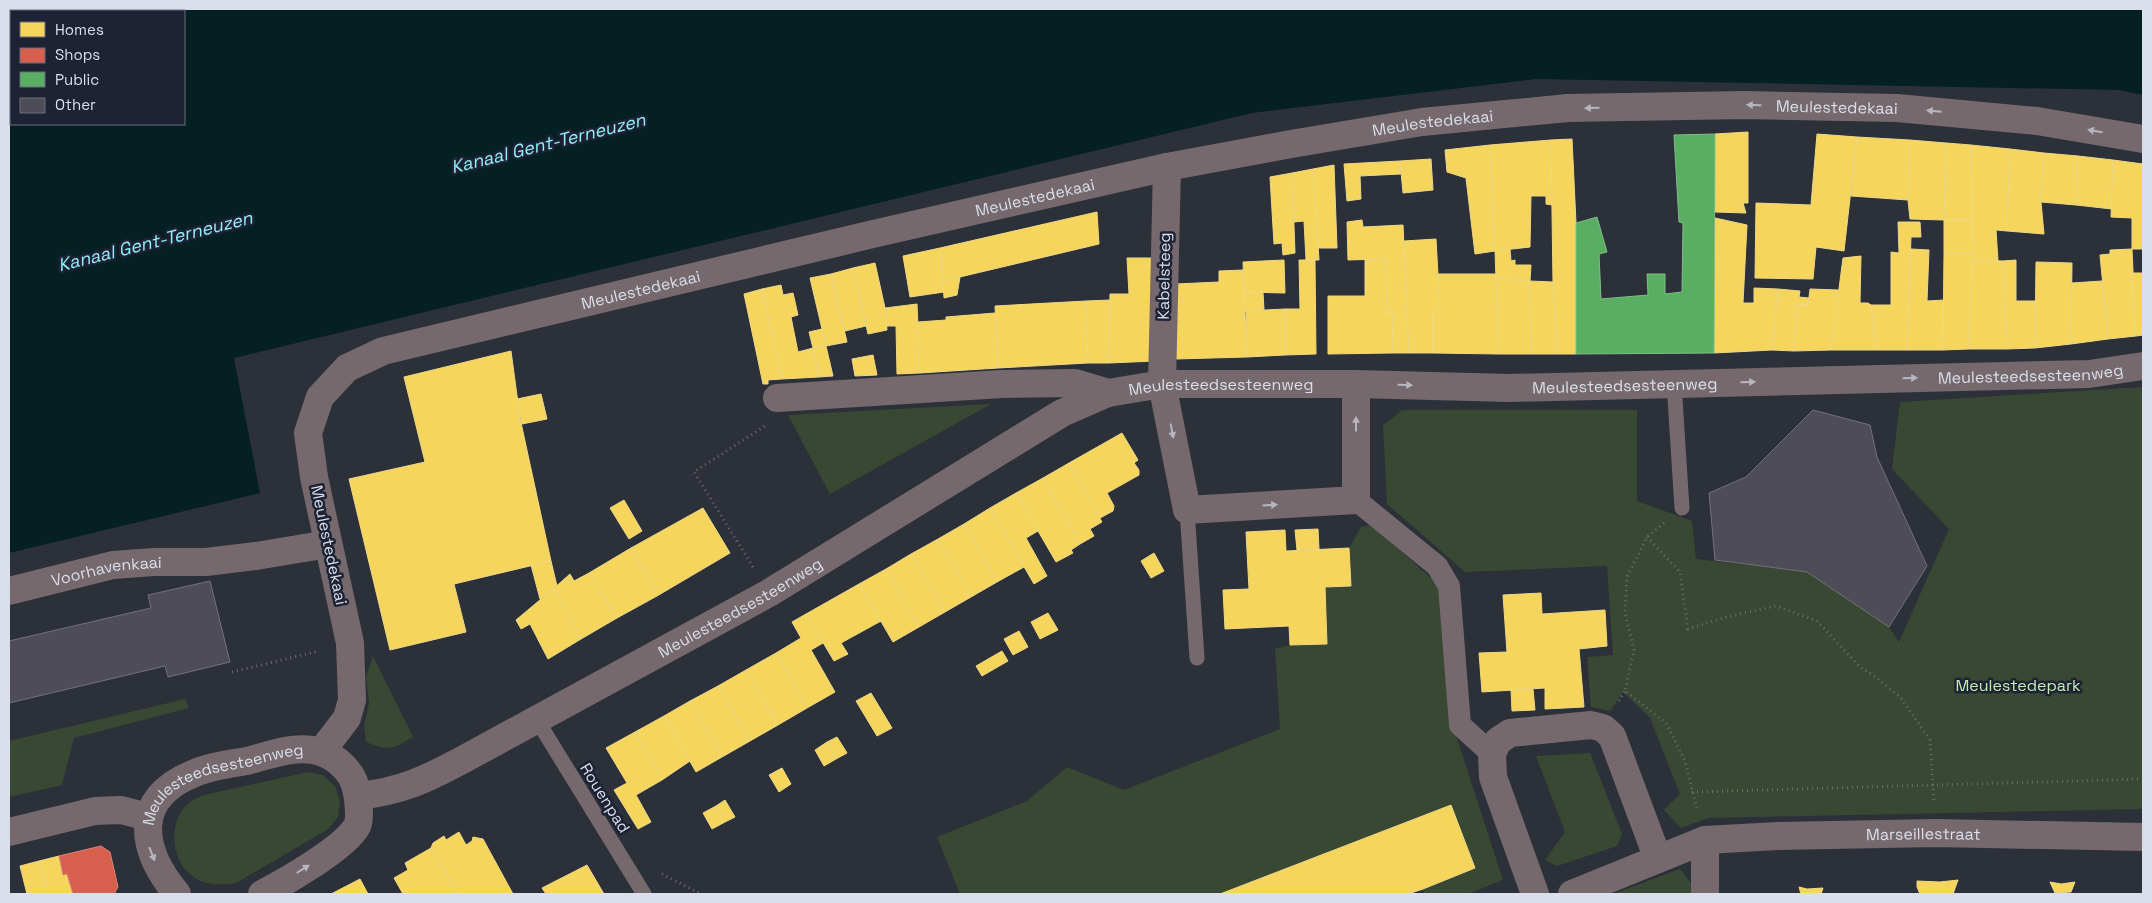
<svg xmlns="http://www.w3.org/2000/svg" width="2152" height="903" font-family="'Space Grotesk',sans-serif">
  <rect width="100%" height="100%" fill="#2c3039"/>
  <!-- green -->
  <g fill="#384833">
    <polygon points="2143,387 2143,809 1708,818 1681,828 1664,810 1680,794 1650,718 1623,692 1610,711 1591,707 1587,657 1613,655 1607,566 1465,572 1387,504 1383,426 1402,410 1637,410 1637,501 1692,521 1696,559 1807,572 1889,627 1899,642 1949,529 1892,469 1900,402"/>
    <polygon points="991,404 830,494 788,415"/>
    <polygon points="1372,525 1442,588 1448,711 1503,880 1468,894 1424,894 1423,889 1475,868 1450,805 1220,894 960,894 937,837 1027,801 1067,767 1124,790 1280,729 1275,649 1290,645 1327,644 1325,587 1350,586 1349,548 1361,527"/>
    <path d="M373 656 413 737C391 750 389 751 366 742L364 727 369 703 366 677Z"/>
    <polygon points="185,699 189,708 74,738 62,785 9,797 9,741"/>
    <polygon points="1590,753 1622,834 1617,846 1557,866 1545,860 1565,832 1536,756"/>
    <path d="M308 772 323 775 335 786 340 801 338 817 327 830 236 883C220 885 204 886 191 875 170 859 168 818 190 802 194 799 199 797 204 795Z"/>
    <polygon points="1680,869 1696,890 1696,894 1613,894"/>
  </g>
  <!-- water -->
  <polygon fill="#052023" points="120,9 2143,9 2143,95 2120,90 1536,79 1252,113 234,358 260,493 9,553 9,33 11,32 11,124 184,124 184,11 108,11"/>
  <!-- homes -->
  <g fill="#f6d55c" stroke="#eed887">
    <polygon points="1748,132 1748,203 1743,203 1746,213 1715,212 1715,134"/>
    <polygon points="1817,134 1857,137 1844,251 1816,247 1813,279 1755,278 1756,203 1811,205"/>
    <polygon points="1857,137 1910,140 1908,200 1851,196"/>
    <polygon points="1572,139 1576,223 1576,354 1557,354 1553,282 1551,140"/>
    <polygon points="1551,140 1552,205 1546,204 1546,196 1531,196 1530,247 1495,251 1490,145"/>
    <polygon points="1910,140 1946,143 1944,220 1910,219 1908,200"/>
    <polygon points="1946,143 1971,145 1972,220 1944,220"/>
    <polygon points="1490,145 1495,251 1475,254 1466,178 1447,172 1445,150"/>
    <polygon points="1971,145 2010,149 2007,231 1996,230 1998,261 1972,260"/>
    <polygon points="2010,149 2044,153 2041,202 2044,234 2007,231"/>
    <polygon points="2044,153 2078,156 2076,205 2041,202"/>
    <polygon points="2078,156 2113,160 2112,209 2076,205"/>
    <polygon points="1431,159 1433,190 1403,193 1400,161"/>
    <polygon points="2113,160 2143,164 2143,249 2132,249 2132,218 2111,217"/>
    <polygon points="1400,161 1401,174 1360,176 1361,199 1347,201 1344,164"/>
    <polygon points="1334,165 1337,248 1318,248 1313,169"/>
    <polygon points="1313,169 1319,260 1306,260 1304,221 1294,222 1292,173"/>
    <polygon points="1292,173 1295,253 1283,255 1282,243 1274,244 1270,177"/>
    <polygon points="1097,212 1099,244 943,281 940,248"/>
    <polygon points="1715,218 1747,225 1743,303 1754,303 1754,288 1778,289 1772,350 1714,353"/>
    <polygon points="1362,220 1363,227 1403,225 1409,353 1392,353 1393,313 1387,313 1386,259 1348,260 1347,222"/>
    <polygon points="1944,220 1972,220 1973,254 1944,253"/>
    <polygon points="1898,222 1920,222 1921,237 1911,237 1907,350 1876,350 1871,305 1891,305 1891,252 1899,253"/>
    <polygon points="1436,239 1440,311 1433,312 1433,353 1409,353 1404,241"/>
    <polygon points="940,248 944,292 910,297 903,256"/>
    <polygon points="1510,249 1511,261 1515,260 1515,265 1531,265 1530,281 1496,279 1495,251"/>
    <polygon points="1911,249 1929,250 1927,301 1944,300 1943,350 1907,350"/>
    <polygon points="2132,249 2136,336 2108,339 2100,255 2110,254 2110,250"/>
    <polygon points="1944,253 1973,254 1969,349 1943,350"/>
    <polygon points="1861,256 1860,303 1868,303 1871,305 1876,350 1831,350 1843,258"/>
    <polygon points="1127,258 1157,258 1155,361 1109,363 1110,294 1129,294"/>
    <polygon points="1386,259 1387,313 1393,313 1392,353 1328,354 1328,296 1365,296 1365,260"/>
    <polygon points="1284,260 1285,293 1244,292 1243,262"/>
    <polygon points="1299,260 1315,260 1316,354 1285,355 1285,309 1300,309"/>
    <polygon points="1972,260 2003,261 2007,349 1969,349"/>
    <polygon points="2016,260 2016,301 2035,301 2035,348 2007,349 2003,261"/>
    <polygon points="2036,262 2072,263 2071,344 2035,348"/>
    <polygon points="875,263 885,308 887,330 868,334 853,268"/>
    <polygon points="853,268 866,326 845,331 831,274"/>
    <polygon points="1243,270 1247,357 1176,359 1176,284 1219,282 1219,271"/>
    <polygon points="2134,273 2143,273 2143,335 2136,336 2131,274"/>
    <polygon points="831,274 847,342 826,346 810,278"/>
    <polygon points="1438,274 1496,274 1499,354 1433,353 1433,312 1440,311"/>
    <polygon points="960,277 957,295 944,298 943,281"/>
    <polygon points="1496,279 1530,281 1531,354 1499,354"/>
    <polygon points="1530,281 1553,282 1557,354 1531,354"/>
    <polygon points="2102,281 2108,339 2071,344 2072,283"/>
    <polygon points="781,285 783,295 793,293 798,315 791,317 798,352 813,348 819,377 782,379 762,289"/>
    <polygon points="762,289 782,379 768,380 768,384 763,384 744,294"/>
    <polygon points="1778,289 1800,291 1799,297 1809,298 1808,305 1797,305 1794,351 1772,350"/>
    <polygon points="1810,289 1839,290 1831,350 1794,351 1797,305 1808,305"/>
    <polygon points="1244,292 1263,292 1264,310 1244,311"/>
    <polygon points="1110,300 1109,363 1088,363 1086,301"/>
    <polygon points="1086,301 1088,363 998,368 995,306"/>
    <polygon points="917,304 920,373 897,374 896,326 887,326 885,308"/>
    <polygon points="1285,309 1285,355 1247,357 1246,311"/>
    <polygon points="995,313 998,368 920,373 918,322 946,320 946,317"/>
    <polygon points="822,329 826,346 813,348 809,332"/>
    <polygon points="826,346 833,376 819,377 813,348"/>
    <polygon points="511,351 520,418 551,561 454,584 466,632 390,650 349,479 425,462 404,377"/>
    <polygon points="873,355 877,375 855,376 852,359"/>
    <polygon points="541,394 547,419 522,424 517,399"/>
    <polygon points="1122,433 1138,460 1134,463 1139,470 1139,475 1107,493 1114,506 1113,511 1100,518 1069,463"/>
    <polygon points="1069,463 1102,522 1090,529 1094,536 1080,544 1043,478"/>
    <polygon points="1043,478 1080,544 1071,550 1073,553 1056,562 1016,493"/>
    <polygon points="1016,493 1038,531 1026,538 1047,576 1034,584 990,508"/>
    <polygon points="624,500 642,531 629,539 610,508"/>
    <polygon points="703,508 730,553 657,596 631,548"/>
    <polygon points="990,508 1024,567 997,582 964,524"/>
    <polygon points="964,524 997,582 971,597 938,539"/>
    <polygon points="1318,529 1319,549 1297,550 1295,530"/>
    <polygon points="1285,530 1286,551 1349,548 1351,586 1325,587 1327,644 1290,645 1289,626 1225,629 1223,590 1249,589 1246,532"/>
    <polygon points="938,539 971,597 945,612 911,554"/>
    <polygon points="631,548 657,596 617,618 589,573"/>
    <polygon points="1154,553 1164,571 1151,578 1141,561"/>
    <polygon points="911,554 945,612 919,627 886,569"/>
    <polygon points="551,561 557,586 540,599 531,565"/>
    <polygon points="886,569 919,627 893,642 859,584"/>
    <polygon points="589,573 617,618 581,639 553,589 570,574 574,581"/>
    <polygon points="859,584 881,621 841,643 848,654 834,661 806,614"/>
    <polygon points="553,589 581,639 548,659 530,624 521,629 516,620"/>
    <polygon points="1541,593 1542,614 1605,610 1607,646 1579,649 1584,707 1545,709 1545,688 1482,692 1479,653 1507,652 1503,595"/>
    <polygon points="1048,613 1058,630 1040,639 1031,622"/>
    <polygon points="806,614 823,643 811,650 835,692 807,708 776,653 801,638 792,622"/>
    <polygon points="1019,631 1028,647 1013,655 1004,639"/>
    <polygon points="1002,651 1008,661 982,676 976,666"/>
    <polygon points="776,653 807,708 778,725 746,670"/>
    <polygon points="746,670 778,725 750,741 718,686"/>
    <polygon points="718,686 750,741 722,757 690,701"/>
    <polygon points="1533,689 1535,710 1512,711 1511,690"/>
    <polygon points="871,693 892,728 877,736 856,701"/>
    <polygon points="690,701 722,757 696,772 664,716"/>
    <polygon points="664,716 690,761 662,780 635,732"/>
    <polygon points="635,732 662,780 636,795 651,822 638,829 614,790 627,783 606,748"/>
    <polygon points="837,737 847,753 836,759 827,742"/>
    <polygon points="827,742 836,759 824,766 815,750"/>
    <polygon points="782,768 791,784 779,792 769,775"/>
    <polygon points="725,800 735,817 725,822 716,806"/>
    <polygon points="1451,805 1475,868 1423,889 1408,894 1220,894"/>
    <polygon points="716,806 725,822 712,829 703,813"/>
    <polygon points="459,832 466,845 472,841 473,837 483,839 513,894 458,894 431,848 433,843 444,836 446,840"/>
    <polygon points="431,848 458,894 403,894 394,878 408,870 405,863"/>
    <polygon points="59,856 63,875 67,874 73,894 48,894 39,861"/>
    <polygon points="39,861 48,894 27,894 20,866"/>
    <polygon points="587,865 604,894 546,894 542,888"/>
    <polygon points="360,879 368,894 331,894"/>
    <polygon points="1958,880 1953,894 1920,894 1917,887 1917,881 1940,882"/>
    <polygon points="2050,882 2061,884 2075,882 2071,892 2055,893"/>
    <polygon points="1799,887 1807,889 1823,888 1821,894 1801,894"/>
  </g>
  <!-- shops -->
  <polygon fill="#d6604d" stroke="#d7867c" points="101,846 110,852 118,887 114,894 73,894 67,874 63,875 59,856"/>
  <!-- public -->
  <polygon fill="#5aae61" stroke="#80bd8a" points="1715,134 1714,353 1576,354 1576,223 1597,217 1607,252 1599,254 1601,299 1648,295 1647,274 1665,274 1665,294 1682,292 1683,223 1679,222 1674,135"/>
  <!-- building -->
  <g fill="#4e4c57" stroke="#73727b">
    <polygon points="1813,410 1870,425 1877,457 1927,566 1889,627 1807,572 1715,560 1709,493 1746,477"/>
    <polygon points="210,581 230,662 168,677 165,666 9,703 9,641 151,608 148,595"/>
  </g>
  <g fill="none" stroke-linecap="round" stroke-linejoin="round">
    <!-- path -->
    <g stroke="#6f696e" stroke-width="3" stroke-dasharray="1 4" stroke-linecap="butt">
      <polyline points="1664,523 1647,537 1627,577 1625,613 1634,650 1625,691 1666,723 1685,761 1697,810"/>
      <polyline points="1647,537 1680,572 1688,629 1727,617 1776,606 1817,621 1860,667 1877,678 1901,698 1930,740 1934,802"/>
      <polyline points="753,567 694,472 765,426"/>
      <polyline points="232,672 319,651"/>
      <polyline points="1619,701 1625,691"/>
      <polyline points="1692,792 2143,779"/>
      <polyline points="662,874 701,894"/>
    </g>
    <!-- service -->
    <g stroke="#75696d" stroke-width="15">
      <polyline points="1674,383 1682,508"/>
      <polyline points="1187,510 1197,658"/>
      <polyline points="537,720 644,894"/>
    </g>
    <!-- pedestrian -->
    <polyline stroke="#75696d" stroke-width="22" points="1356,500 1437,566 1449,586 1460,725 1492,754"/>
    <!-- minor -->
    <g stroke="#75696d" stroke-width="28">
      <polyline points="1167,167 1162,384 1187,510 1356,500 1356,384"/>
      <polyline points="777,398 1002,384 1075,383 1108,393"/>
      <path id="s1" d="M9 591 113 565 154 562H206L256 556 328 544"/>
      <path id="s2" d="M321 752 347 718 352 700 350 643 314 477 308 433 320 397 347 368 383 351 873 234 1167 167 1291 144 1422 122 1568 108 1745 105 1897 108 2037 121 2143 139"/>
      <path id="s3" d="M358 796C403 791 427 779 466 758L769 593 1062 413 1108 393 1162 384H1356L1509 388 2089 374 2143 366"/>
      <polyline points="9,832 95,811 121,810 148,817"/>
      <polyline points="1705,840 1705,894"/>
      <path id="s4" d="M177 894C140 849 131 798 195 773 211 766 230 764 247 761 270 755 298 744 321 752 336 757 351 771 355 785 358 794 361 818 357 826 345 848 285 882 262 894"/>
      <polyline points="1535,894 1493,777 1492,754 1498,741 1510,733 1591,725 1603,728 1612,736 1658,859"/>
      <path id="s5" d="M1572 894 1705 840 1778 836 1935 833 2143 837"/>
    </g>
  </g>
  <!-- one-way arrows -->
  <defs><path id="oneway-solid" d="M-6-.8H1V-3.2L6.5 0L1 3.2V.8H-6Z" transform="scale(1.25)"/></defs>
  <g fill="#b7b6bf">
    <use href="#oneway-solid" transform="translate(1754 105) rotate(-179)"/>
    <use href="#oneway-solid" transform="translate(1592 108) rotate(179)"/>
    <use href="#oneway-solid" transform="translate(1934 111) rotate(-175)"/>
    <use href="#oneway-solid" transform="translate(2095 131) rotate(-170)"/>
    <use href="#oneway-solid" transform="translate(1910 378) rotate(-1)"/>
    <use href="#oneway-solid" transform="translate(1748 382) rotate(-1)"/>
    <use href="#oneway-solid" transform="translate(1405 385) rotate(2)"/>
    <use href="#oneway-solid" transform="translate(1356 424) rotate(-90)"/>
    <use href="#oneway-solid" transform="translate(1172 431) rotate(79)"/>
    <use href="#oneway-solid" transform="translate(1270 505) rotate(-3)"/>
    <use href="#oneway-solid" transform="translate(152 854) rotate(68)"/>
    <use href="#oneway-solid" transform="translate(303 869) rotate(-32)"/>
  </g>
  <g text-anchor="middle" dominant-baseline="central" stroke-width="5" stroke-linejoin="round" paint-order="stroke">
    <!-- street labels -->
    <g font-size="16" fill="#dadfeb" stroke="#1d2334">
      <text stroke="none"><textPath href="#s2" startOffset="1930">Meulestedekaai</textPath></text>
      <text stroke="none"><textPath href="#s2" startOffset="1525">Meulestedekaai</textPath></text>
      <text stroke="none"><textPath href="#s2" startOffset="1120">Meulestedekaai</textPath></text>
      <text transform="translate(1164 276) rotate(-89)">Kabelsteeg</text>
      <text stroke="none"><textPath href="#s2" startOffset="715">Meulestedekaai</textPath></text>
      <text stroke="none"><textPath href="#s3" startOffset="1778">Meulesteedsesteenweg</textPath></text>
      <text stroke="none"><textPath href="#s3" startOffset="1372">Meulesteedsesteenweg</textPath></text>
      <text stroke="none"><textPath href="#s3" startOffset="968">Meulesteedsesteenweg</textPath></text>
      <text transform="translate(329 545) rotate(78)">Meulestedekaai</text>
      <text stroke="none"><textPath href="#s1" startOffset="100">Voorhavenkaai</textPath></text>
      <text stroke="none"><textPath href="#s3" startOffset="428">Meulesteedsesteenweg</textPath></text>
      <text stroke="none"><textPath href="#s4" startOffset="169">Meulesteedsesteenweg</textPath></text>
      <text transform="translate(605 798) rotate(58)">Rouenpad</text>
      <text stroke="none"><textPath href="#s5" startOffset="362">Marseillestraat</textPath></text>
    </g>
    <!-- park labels -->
    <g font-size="16" fill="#c4edb1" stroke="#1d2334">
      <text x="2018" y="685">Meulestedepark</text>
    </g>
    <!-- water labels -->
    <g font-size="18" font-style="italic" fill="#92eff8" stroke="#1d2334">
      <text transform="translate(548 143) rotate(-14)">Kanaal Gent-Terneuzen</text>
      <text transform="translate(155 241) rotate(-14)">Kanaal Gent-Terneuzen</text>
    </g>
  </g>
  <!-- border -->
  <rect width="2152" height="903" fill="none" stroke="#dadfeb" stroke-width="20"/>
  <!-- legend -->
  <rect x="10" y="10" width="175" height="115" fill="#1d2334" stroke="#696e7d"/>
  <rect x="20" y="22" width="25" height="15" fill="#f6d55c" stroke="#696e7d"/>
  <text x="55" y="35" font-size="15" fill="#dadfeb">Homes</text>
  <rect x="20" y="48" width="25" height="15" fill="#d6604d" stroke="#696e7d"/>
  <text x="55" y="60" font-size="15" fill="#dadfeb">Shops</text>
  <rect x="20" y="72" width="25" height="15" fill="#5aae61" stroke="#696e7d"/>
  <text x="55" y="85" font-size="15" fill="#dadfeb">Public</text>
  <rect x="20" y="98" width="25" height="15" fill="#4e4c57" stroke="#696e7d"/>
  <text x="55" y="110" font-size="15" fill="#dadfeb">Other</text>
</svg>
